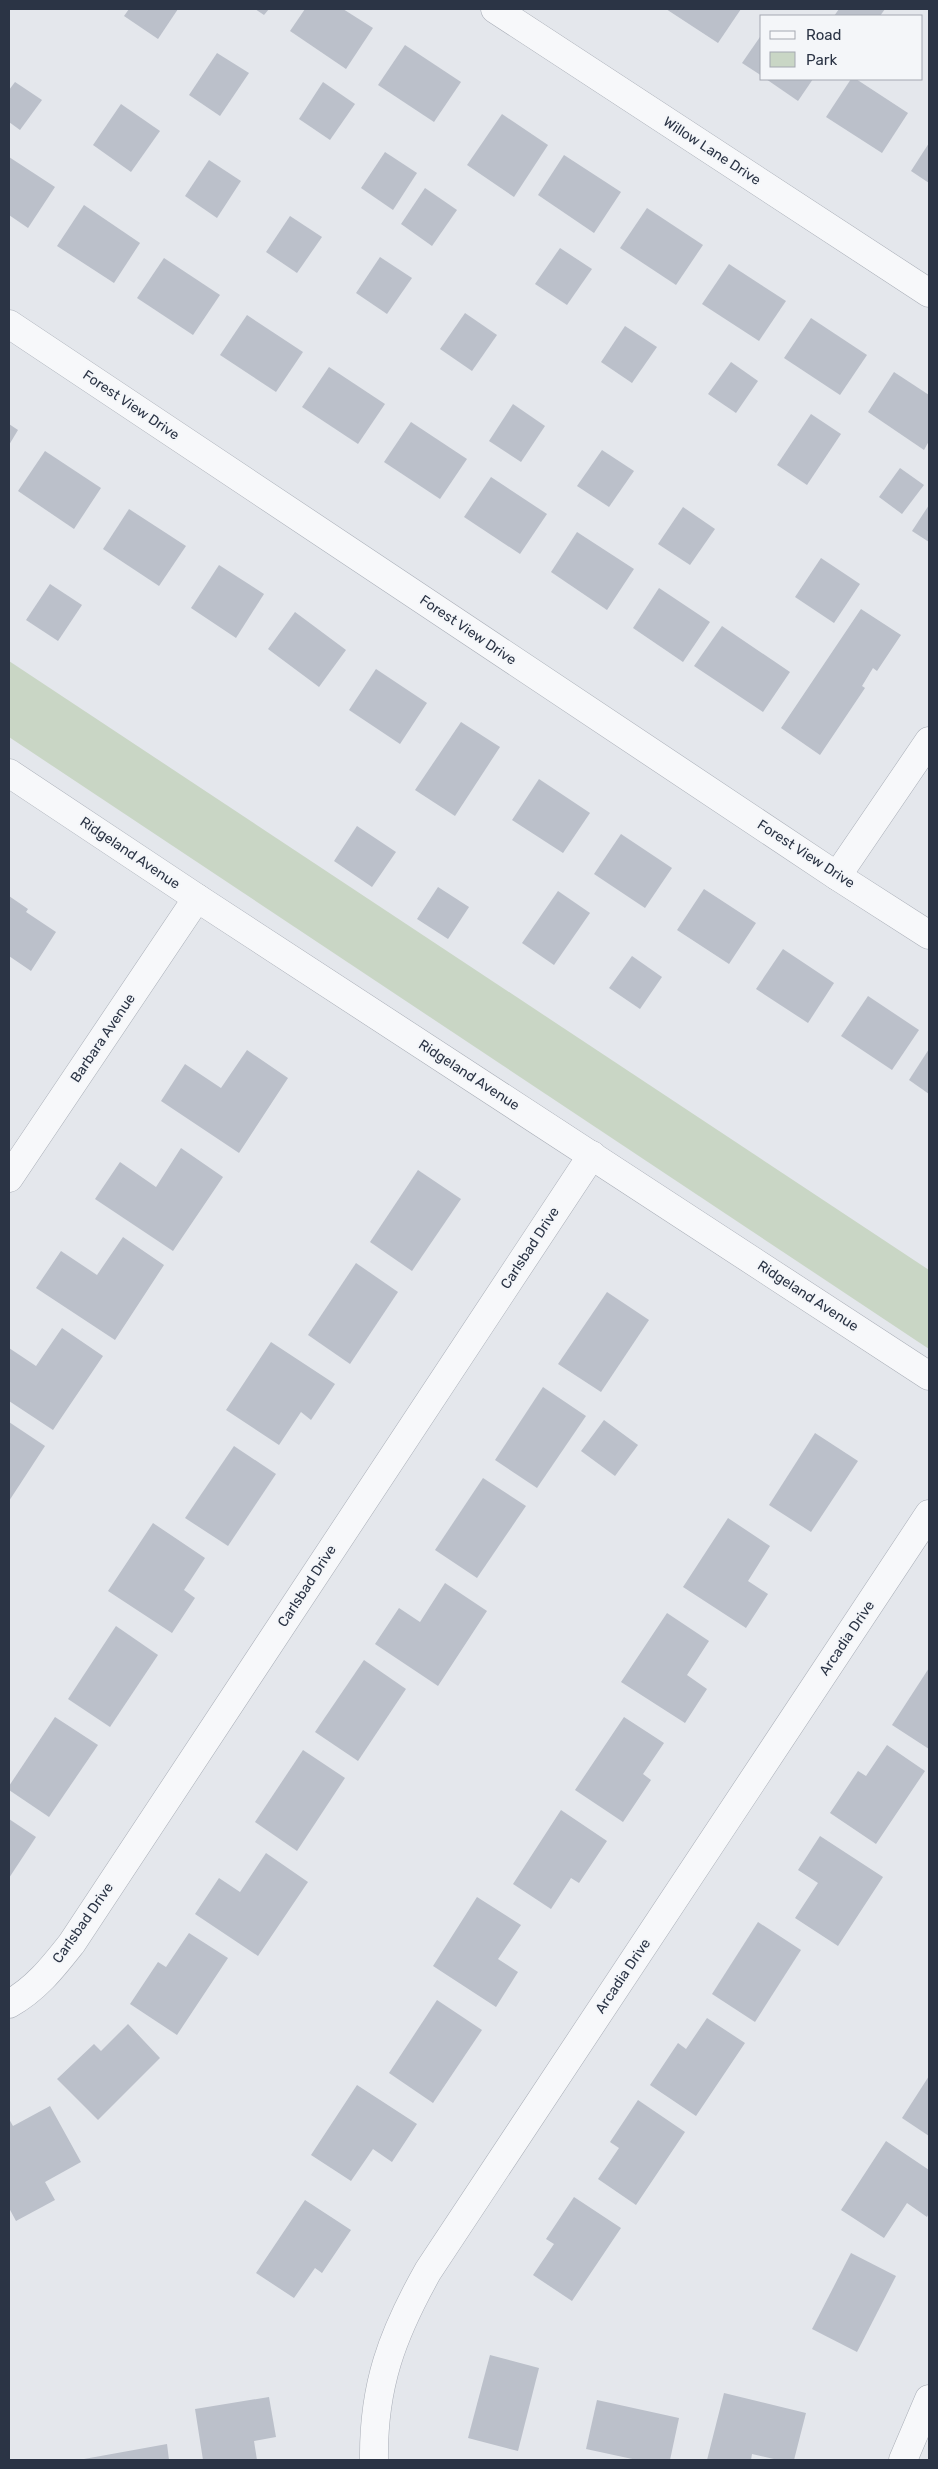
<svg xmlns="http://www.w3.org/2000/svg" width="938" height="2469" font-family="Rubik,sans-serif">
  <rect width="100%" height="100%" fill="#e4e7ec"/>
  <!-- green -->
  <polygon fill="#c9d6c5" points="9,661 929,1270 929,1349 9,737"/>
  <!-- building -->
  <g fill="#bbc0ca">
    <polygon points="129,9 178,9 158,39 124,16"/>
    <polygon points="255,9 269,9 264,15"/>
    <polygon points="305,9 343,9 373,28 346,69 290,31"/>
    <polygon points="666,9 741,9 718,43"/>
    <polygon points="839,9 885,9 880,16 834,16"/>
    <polygon points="762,34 762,76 742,63"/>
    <polygon points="405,45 461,82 434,122 378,85"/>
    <polygon points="217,53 249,73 220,116 189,95"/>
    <polygon points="766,79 813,79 798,101"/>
    <polygon points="851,79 856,79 908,113 882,153 826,117"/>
    <polygon points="15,82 42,100 20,130 9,122 9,90"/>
    <polygon points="323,82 355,104 330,140 299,119"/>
    <polygon points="121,104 160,131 131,172 93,145"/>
    <polygon points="502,114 548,145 514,197 467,165"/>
    <polygon points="929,143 929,183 911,171"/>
    <polygon points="385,152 417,173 393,210 361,188"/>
    <polygon points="564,155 621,192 594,233 538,195"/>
    <polygon points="9,157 55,187 28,228 9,215"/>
    <polygon points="209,160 241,181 217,218 185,196"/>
    <polygon points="425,188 457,210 432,246 401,224"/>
    <polygon points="84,205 140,243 114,283 57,246"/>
    <polygon points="647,208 703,245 676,285 620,248"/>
    <polygon points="290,216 322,237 297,273 266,252"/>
    <polygon points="560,248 592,269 567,305 535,284"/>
    <polygon points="380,257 412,278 387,314 356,293"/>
    <polygon points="164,258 220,295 193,335 137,298"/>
    <polygon points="729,264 786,301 759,341 702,304"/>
    <polygon points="465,313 497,335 472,371 440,349"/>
    <polygon points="247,315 303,352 276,392 220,355"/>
    <polygon points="811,318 867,355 840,395 784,358"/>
    <polygon points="625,326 657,347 632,383 601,362"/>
    <polygon points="731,362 758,381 736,413 708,394"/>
    <polygon points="329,367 385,404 358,444 302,407"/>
    <polygon points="894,372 929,395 929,441 924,450 868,412"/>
    <polygon points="513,404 545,426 521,462 489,441"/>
    <polygon points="811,414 841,434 807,485 777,465"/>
    <polygon points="411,422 467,459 440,499 384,462"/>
    <polygon points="9,424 18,430 9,445"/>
    <polygon points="602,450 634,471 609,507 577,486"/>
    <polygon points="45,451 101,488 74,529 18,491"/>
    <polygon points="900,468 924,485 902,514 879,497"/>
    <polygon points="491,477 547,514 520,554 464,517"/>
    <polygon points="929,505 929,542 912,531"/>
    <polygon points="683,507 715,529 690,565 658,544"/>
    <polygon points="129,509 186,546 159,586 103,549"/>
    <polygon points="577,532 634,569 607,610 551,572"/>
    <polygon points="821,558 860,584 834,623 795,597"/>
    <polygon points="219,565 264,594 236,638 191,608"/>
    <polygon points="50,584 82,605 58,641 26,620"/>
    <polygon points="659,588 710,622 683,662 633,628"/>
    <polygon points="861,609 901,635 877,671 873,668 862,686 865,688 820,755 781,728"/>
    <polygon points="295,612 346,650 319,687 268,649"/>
    <polygon points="722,626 790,672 763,712 694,666"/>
    <polygon points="376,669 427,703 400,744 349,710"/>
    <polygon points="461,722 500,747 455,816 415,790"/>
    <polygon points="539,779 590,813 563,853 512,820"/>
    <polygon points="357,826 396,852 372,887 334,861"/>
    <polygon points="621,834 672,868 645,908 594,874"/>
    <polygon points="438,887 469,907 448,939 417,919"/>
    <polygon points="704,889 756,923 729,964 677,930"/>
    <polygon points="558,891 590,913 554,965 522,943"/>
    <polygon points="9,896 28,909 26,912 56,932 31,971 9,956"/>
    <polygon points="783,949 834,983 808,1023 756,989"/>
    <polygon points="632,956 662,977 640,1009 609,988"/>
    <polygon points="868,996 919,1030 892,1070 841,1036"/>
    <polygon points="929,1049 929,1094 909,1080"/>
    <polygon points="247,1050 288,1078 239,1153 161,1101 185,1064 221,1088"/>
    <polygon points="181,1148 223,1177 173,1251 95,1199 120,1162 156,1187"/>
    <polygon points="418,1170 461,1199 412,1271 370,1242"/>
    <polygon points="123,1237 164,1265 115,1340 36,1288 61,1251 97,1275"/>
    <polygon points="356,1263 398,1292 350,1364 308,1335"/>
    <polygon points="607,1292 649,1320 601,1392 558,1364"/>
    <polygon points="62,1328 103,1356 53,1430 9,1401 9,1348 36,1366"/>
    <polygon points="271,1342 335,1384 311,1420 301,1412 279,1445 226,1410"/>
    <polygon points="543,1387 586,1416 537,1488 495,1460"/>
    <polygon points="604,1420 638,1445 615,1476 581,1451"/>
    <polygon points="9,1422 45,1446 9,1501"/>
    <polygon points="815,1433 858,1461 811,1532 769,1505"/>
    <polygon points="234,1446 276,1474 228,1546 185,1518"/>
    <polygon points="483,1478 526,1506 477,1578 435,1550"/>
    <polygon points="728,1518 770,1546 748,1581 768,1594 746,1628 683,1587"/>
    <polygon points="153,1523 205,1558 184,1590 195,1598 172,1633 108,1591"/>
    <polygon points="445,1583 487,1611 438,1686 375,1644 399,1608 420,1622"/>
    <polygon points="667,1613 709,1641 687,1675 707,1689 685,1723 621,1682"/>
    <polygon points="116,1626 158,1655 110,1727 68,1699"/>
    <polygon points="364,1660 406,1689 358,1761 315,1732"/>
    <polygon points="929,1668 929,1749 892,1725"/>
    <polygon points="55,1717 98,1745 49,1817 9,1790 9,1786"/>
    <polygon points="624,1717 664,1743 643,1774 651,1780 623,1822 575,1790"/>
    <polygon points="887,1745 925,1771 876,1844 830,1813 858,1771 866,1776"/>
    <polygon points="303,1750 345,1778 297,1851 255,1822"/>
    <polygon points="561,1810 607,1841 579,1883 571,1878 551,1909 513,1884"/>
    <polygon points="9,1819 36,1837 9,1878"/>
    <polygon points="820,1836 883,1877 838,1946 795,1918 818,1883 798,1870"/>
    <polygon points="266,1853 308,1882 258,1956 195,1914 219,1878 240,1892"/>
    <polygon points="477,1897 521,1925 498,1959 518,1972 496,2007 433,1966"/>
    <polygon points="758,1922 801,1950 755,2022 712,1994"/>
    <polygon points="189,1933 228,1958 177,2035 130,2004 158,1962 166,1967"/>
    <polygon points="437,2000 482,2030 433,2103 389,2073"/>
    <polygon points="707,2018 745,2043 696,2116 650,2085 678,2043 686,2049"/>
    <polygon points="128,2024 160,2058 98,2120 57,2079 94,2044 101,2051"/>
    <polygon points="929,2076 929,2136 902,2118"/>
    <polygon points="357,2085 417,2124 392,2162 373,2149 351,2181 311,2155"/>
    <polygon points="638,2100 685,2132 636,2205 598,2179 619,2148 610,2142"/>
    <polygon points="50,2106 81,2162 45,2182 55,2200 16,2221 9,2208 9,2119 13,2126"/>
    <polygon points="886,2141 929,2170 929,2213 927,2217 907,2203 884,2238 841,2210"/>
    <polygon points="574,2197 621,2228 572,2301 533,2275 554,2244 546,2239"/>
    <polygon points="305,2200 351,2230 322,2273 315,2268 294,2298 256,2273"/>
    <polygon points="851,2253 896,2276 857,2352 812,2329"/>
    <polygon points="490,2355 539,2368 518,2451 468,2438"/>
    <polygon points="724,2393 806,2413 794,2460 778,2460 752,2454 751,2460 707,2460"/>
    <polygon points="269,2397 276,2437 254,2441 257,2460 203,2460 195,2409"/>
    <polygon points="597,2400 679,2418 670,2460 637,2460 586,2449"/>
    <polygon points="167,2444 169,2460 84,2460 84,2459"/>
  </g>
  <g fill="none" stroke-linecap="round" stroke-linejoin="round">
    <defs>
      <g id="minor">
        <polyline points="495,9 929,293"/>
        <polyline points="9,324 837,876 929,935"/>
        <polyline points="9,773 197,898 929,1376"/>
        <polyline points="837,876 929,741"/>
        <polyline points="9,1178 197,898"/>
        <path d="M9 2004C36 1989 53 1967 72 1943L592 1155"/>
        <path d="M374 2460C373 2386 392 2335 428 2271L929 1514"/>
        <polyline points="903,2460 929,2399"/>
      </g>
    </defs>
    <!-- minor casing -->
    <use href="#minor" stroke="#a9aeb7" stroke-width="29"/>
    <!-- minor -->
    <use href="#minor" stroke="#f7f8fa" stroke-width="28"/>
  </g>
  <g text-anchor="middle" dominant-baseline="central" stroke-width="4" stroke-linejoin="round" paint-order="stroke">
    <!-- street labels -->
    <g font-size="14" fill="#2b3445" stroke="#f4f6f9">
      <text transform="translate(712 151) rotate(33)">Willow Lane Drive</text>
      <text transform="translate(131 405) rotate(34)">Forest View Drive</text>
      <text transform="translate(468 630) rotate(34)">Forest View Drive</text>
      <text transform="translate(130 853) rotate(34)">Ridgeland Avenue</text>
      <text transform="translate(806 854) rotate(33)">Forest View Drive</text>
      <text transform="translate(103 1038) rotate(-56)">Barbara Avenue</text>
      <text transform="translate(469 1075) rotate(33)">Ridgeland Avenue</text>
      <text transform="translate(530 1248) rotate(-57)">Carlsbad Drive</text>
      <text transform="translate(808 1296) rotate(33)">Ridgeland Avenue</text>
      <text transform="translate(307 1586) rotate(-57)">Carlsbad Drive</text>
      <text transform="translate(847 1638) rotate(-56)">Arcadia Drive</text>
      <text transform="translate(83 1923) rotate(-55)">Carlsbad Drive</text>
      <text transform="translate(623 1976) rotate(-56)">Arcadia Drive</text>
    </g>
  </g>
  <!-- border -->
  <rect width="938" height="2469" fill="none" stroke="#2b3445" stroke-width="20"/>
  <!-- legend -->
  <rect x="760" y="15" width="162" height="65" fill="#f4f6f9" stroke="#a4a8b1"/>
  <rect x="770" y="31" width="25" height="8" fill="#f7f8fa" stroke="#a4a8b1"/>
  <text x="806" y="40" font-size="15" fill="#2b3445">Road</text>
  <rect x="770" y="52" width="25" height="15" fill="#c9d6c5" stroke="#a4a8b1"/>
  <text x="806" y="65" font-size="15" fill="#2b3445">Park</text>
</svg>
